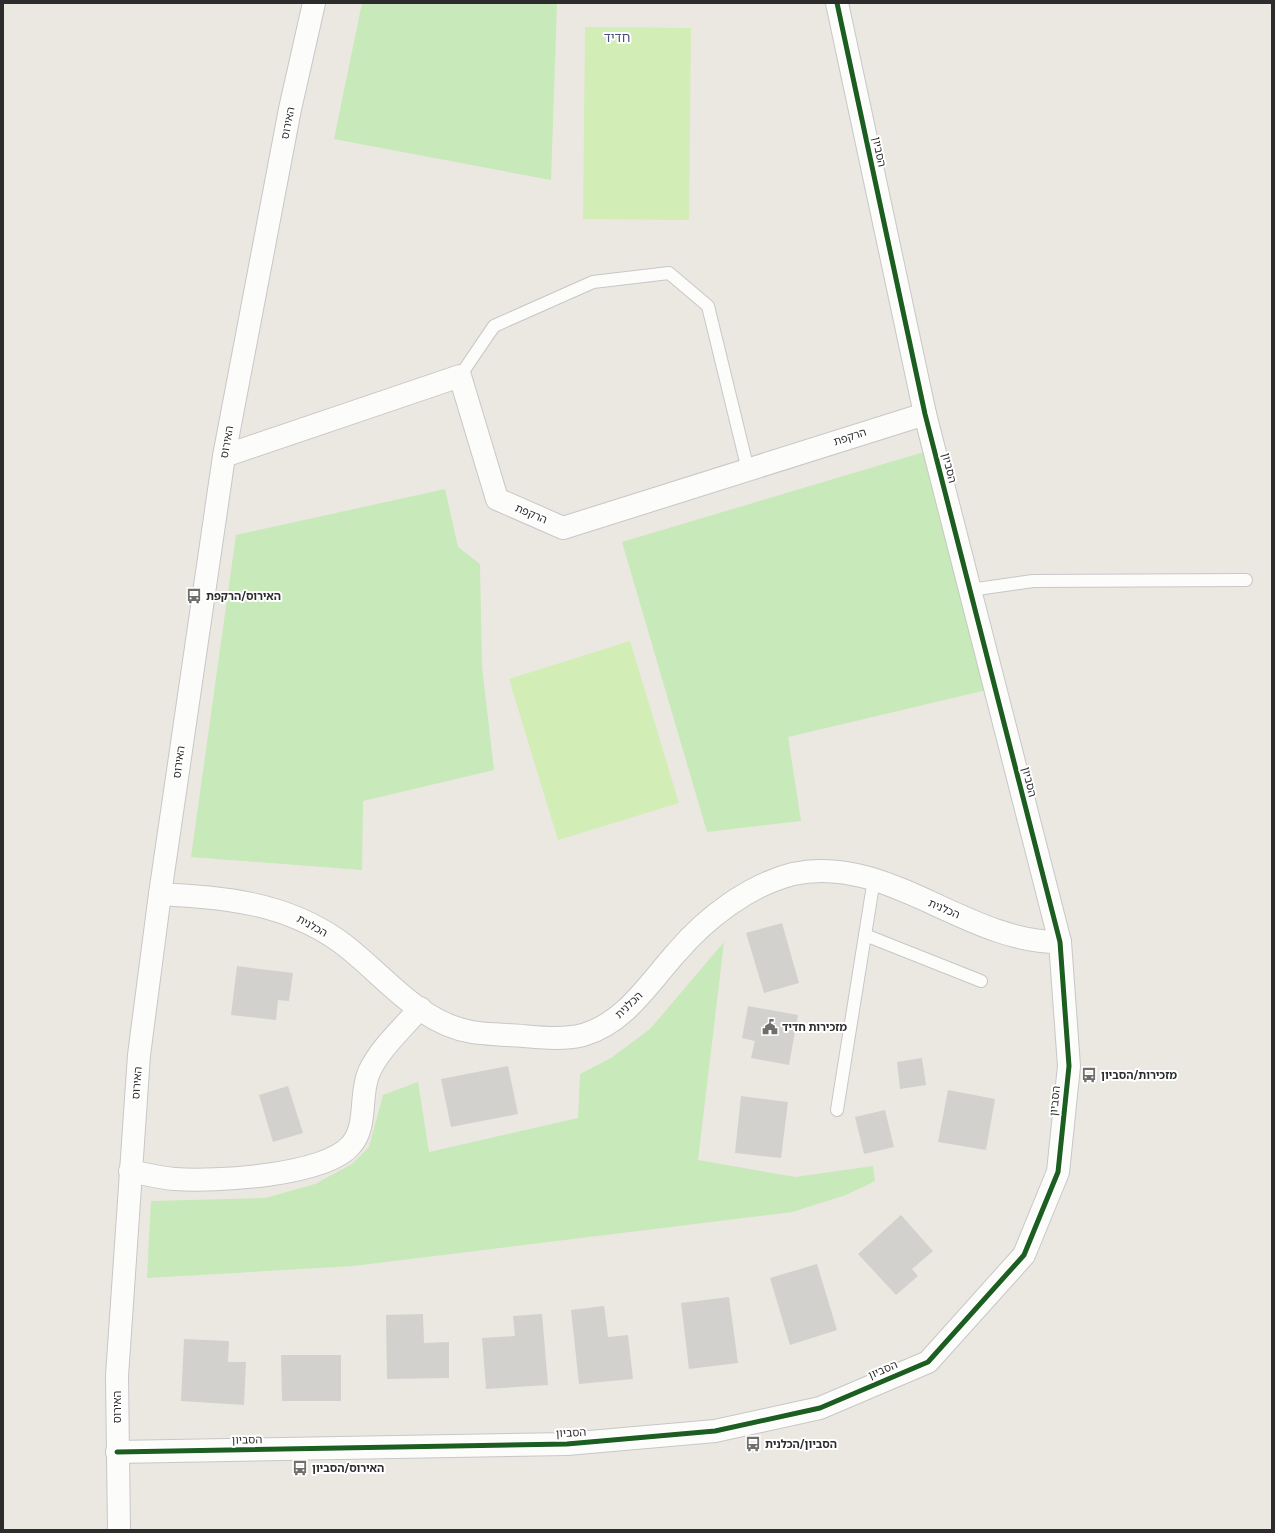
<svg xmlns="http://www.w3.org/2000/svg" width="1275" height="1533" font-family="Figtree,'Noto Sans Hebrew',sans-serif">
  <rect width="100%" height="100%" fill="#ebe8e2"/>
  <!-- green -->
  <g fill="#c8e9b9">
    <polygon points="362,3 557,3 551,180 334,139"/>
    <polygon points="934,449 995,688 788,737 801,821 707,832 622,542"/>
    <polygon points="445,489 458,547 480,564 482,667 494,770 363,801 362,870 191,857 236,535"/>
    <polygon points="724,942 698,1160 795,1177 873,1166 875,1181 846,1195 792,1212 353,1266 147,1278 151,1201 265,1198 315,1184 352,1164 369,1147 383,1095 418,1082 429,1152 578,1118 580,1074 611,1058 650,1029"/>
  </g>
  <!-- pitch -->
  <g fill="#d3edb6">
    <polygon points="585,27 691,28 689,220 583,219"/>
    <polygon points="630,641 679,803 558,840 509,679"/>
  </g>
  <!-- building -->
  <g fill="#d3d1cd">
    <polygon points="782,923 799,983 764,993 746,933"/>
    <polygon points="237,966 293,973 289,1001 278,1000 276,1020 231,1015"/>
    <polygon points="748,1006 798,1015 789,1065 751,1058 755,1041 742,1038"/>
    <polygon points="922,1058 926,1085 900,1089 897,1062"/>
    <polygon points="508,1066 518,1114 451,1127 441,1079"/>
    <polygon points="288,1086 303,1133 273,1142 259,1095"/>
    <polygon points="948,1090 995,1099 986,1150 938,1142"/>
    <polygon points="741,1096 788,1102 781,1158 735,1153"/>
    <polygon points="885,1110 894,1147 864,1154 855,1117"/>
    <polygon points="901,1215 933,1251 912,1269 918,1276 896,1295 858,1254"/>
    <polygon points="817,1264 837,1330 790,1345 770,1278"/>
    <polygon points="729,1297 738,1363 689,1369 681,1303"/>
    <polygon points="604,1306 608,1337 628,1335 633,1379 579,1384 571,1310"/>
    <polygon points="423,1314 424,1343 449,1342 449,1378 387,1379 386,1315"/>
    <polygon points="542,1314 548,1385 486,1389 482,1338 515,1336 513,1316"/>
    <polygon points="184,1339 229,1341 228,1362 246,1362 244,1405 181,1401"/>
    <polygon points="281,1355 341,1355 341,1401 282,1401"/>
  </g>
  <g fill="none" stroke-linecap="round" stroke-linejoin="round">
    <defs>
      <g id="service">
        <polyline points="460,376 494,326 593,282 669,273 708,306 748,470"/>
        <polyline points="970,590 1033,581 1246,580"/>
        <polyline points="865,935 981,981"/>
        <polyline points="837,1110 874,879"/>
      </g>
      <g id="minor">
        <polyline points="224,456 460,376 497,499 563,528 925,414"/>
        <path d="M160 894C226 898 283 902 339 941 381 971 417 1023 472 1032 483 1034 495 1034 507 1035 532 1036 558 1041 583 1035 625 1023 649 983 677 952 706 918 749 885 793 874 887 853 966 943 1060 942"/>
        <path d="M130 1171C145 1174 160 1178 175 1179 213 1182 326 1176 351 1145 368 1126 359 1095 369 1072 380 1048 403 1028 420 1008"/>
        <polyline points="117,1452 567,1444 715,1431 820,1408 928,1362 1024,1255 1058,1172 1069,1066 1060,942 925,414 837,3"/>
        <polyline points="119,1530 117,1376 139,1055 160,894 224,456 290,109 314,3"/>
      </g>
    </defs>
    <!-- service casing -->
    <use href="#service" stroke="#c8c7c7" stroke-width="14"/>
    <!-- minor casing -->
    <use href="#minor" stroke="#c8c7c7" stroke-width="24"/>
    <!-- service -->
    <use href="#service" stroke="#fcfcfb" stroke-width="12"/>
    <!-- minor -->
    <use href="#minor" stroke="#fcfcfb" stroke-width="22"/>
    <defs>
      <polyline id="cycleway" points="117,1452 567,1444 715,1431 820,1408 928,1362 1024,1255 1058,1172 1069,1066 1060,942 925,414 837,3"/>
    </defs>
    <!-- cycleway casing -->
    <use href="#cycleway" stroke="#fff" stroke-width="8"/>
    <!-- cycleway -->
    <use href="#cycleway" stroke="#1b5e20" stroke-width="5"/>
  </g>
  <!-- icons -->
  <defs>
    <symbol id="bus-bare" viewBox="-9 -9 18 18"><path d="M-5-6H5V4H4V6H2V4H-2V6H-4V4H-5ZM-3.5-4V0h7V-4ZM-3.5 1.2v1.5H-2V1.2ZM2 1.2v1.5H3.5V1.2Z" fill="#6f6e6c" stroke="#fff" stroke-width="2.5" paint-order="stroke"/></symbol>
    <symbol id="civic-bare" viewBox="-9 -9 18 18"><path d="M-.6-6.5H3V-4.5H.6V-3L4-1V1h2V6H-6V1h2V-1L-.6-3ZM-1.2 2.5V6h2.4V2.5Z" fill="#6f6e6c" stroke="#fff" stroke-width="2.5" paint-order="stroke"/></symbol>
  </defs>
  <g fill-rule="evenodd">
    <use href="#bus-bare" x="183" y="585" width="22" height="22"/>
    <use href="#civic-bare" x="759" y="1016" width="22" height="22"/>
    <use href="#bus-bare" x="1078" y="1064" width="22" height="22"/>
    <use href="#bus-bare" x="742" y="1433" width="22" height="22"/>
    <use href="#bus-bare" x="289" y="1457" width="22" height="22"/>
  </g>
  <g text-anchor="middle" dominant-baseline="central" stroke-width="4" stroke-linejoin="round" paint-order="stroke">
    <!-- street labels -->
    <g font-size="11" fill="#2c2c2c" stroke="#fff">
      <text transform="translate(288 123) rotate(-79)">האירוס</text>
      <text transform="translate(879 152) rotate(78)">הסביון</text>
      <text transform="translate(850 437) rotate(-18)">הרקפת</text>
      <text transform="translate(227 442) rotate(-80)">האירוס</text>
      <text transform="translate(949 468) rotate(76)">הסביון</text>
      <text transform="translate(531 514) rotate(23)">הרקפת</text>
      <text transform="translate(179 762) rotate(-82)">האירוס</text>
      <text transform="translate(1029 782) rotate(76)">הסביון</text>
      <text transform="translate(944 909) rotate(23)">הכלנית</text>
      <text transform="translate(312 926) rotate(29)">הכלנית</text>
      <text transform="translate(629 1005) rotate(-44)">הכלנית</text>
      <text transform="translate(137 1083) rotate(-86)">האירוס</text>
      <text transform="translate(1055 1101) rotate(-84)">הסביון</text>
      <text transform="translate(883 1370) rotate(-23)">הסביון</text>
      <text transform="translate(117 1407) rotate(-90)">האירוס</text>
      <text transform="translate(571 1433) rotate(-3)">הסביון</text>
      <text transform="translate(247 1440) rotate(-1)">הסביון</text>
    </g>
    <!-- poi labels -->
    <g font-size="11" font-weight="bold" fill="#2c2c2c" stroke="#fff" text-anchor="start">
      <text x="206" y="596">האירוס/הרקפת</text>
      <text x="782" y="1027">מזכירות חדיד</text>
      <text x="1101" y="1075">מזכירות/הסביון</text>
      <text x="765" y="1444">הסביון/הכלנית</text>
      <text x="312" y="1468">האירוס/הסביון</text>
    </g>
    <!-- quarter labels -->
    <g font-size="13" fill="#484e82" stroke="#fff">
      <text x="617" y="37">חדיד</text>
    </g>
  </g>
  <!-- border -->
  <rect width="1275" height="1533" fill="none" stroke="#2c2c2c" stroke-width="8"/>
</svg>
